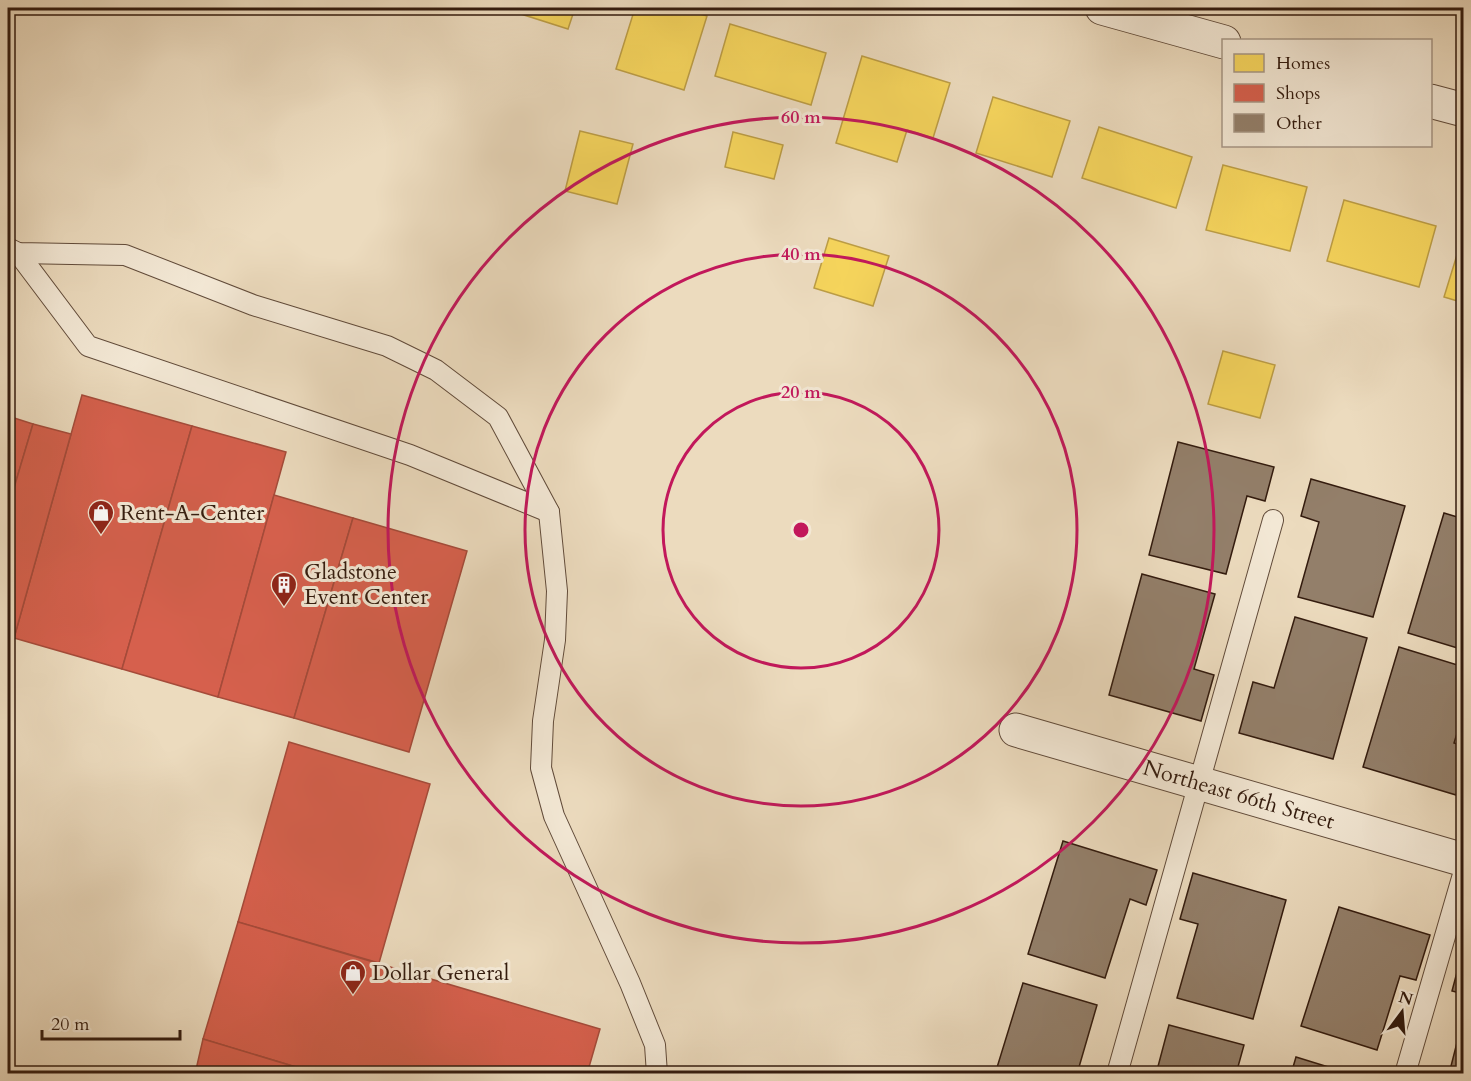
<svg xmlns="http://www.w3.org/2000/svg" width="1471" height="1081" font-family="Cardo,serif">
  <rect width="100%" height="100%" fill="#ecdbbe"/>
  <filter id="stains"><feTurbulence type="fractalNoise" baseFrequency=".00333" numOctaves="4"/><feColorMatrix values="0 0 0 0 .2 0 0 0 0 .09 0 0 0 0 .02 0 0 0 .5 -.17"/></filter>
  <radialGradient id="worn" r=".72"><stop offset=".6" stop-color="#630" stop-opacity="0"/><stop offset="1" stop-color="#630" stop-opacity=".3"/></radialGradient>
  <!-- homes -->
  <g fill="#f6d55c" stroke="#bc9d45" stroke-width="1.5">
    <polygon points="502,8 575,8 568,29"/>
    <polygon points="635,8 680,8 707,16 684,90 616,69"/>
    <polygon points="730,24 826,53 811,105 715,76"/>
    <polygon points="862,56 950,83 933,138 907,130 897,162 836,143"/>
    <polygon points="993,97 1070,121 1052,177 976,153"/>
    <polygon points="1099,127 1192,157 1176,208 1082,178"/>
    <polygon points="580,131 633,144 617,204 565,191"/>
    <polygon points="733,132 783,145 774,179 725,167"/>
    <polygon points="1223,165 1307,187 1290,251 1206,230"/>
    <polygon points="1344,200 1436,226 1419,287 1327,261"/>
    <polygon points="1464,232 1464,303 1444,297"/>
    <polygon points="829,238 889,256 873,306 814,288"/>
    <polygon points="1223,351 1275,365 1260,418 1208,404"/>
  </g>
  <!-- shops -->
  <g fill="#d6604d" stroke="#a54b3a" stroke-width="1.5">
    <polygon points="8,349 13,351 8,373"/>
    <polygon points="82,395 192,426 122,669 14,638"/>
    <polygon points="8,416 33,424 8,508"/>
    <polygon points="33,424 71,434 14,638 8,636 8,508"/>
    <polygon points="192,426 286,452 218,697 122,669"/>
    <polygon points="274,495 353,518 294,718 218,697"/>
    <polygon points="353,518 467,551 409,752 294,718"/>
    <polygon points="289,742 430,784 379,963 238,922"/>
    <polygon points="238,922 600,1029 587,1074 319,1074 203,1039"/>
    <polygon points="203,1039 319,1074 195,1074"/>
  </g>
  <!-- building -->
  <g fill="#937f6a" stroke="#331b0e" stroke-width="1.5">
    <polygon points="1178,442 1274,467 1265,501 1247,496 1226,574 1149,555"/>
    <polygon points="1311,479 1405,506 1373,617 1298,597 1319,522 1301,516"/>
    <polygon points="1444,513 1464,519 1464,650 1408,633"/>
    <polygon points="1142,574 1215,594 1194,669 1214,675 1201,721 1109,695"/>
    <polygon points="1295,617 1367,638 1333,759 1239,733 1253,682 1274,688"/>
    <polygon points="1399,647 1464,667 1464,711 1454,743 1464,746 1464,770 1456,795 1363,767"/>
    <polygon points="1063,841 1157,870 1146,905 1130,899 1105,978 1028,954"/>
    <polygon points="1193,873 1286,900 1253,1019 1177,998 1198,924 1180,919"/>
    <polygon points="1339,907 1430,935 1416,980 1400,976 1377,1050 1301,1026"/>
    <polygon points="1464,946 1464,994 1452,991"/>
    <polygon points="1023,983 1097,1005 1077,1074 995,1074"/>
    <polygon points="1464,1015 1464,1074 1461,1074 1450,1070"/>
    <polygon points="1169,1025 1244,1045 1236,1074 1156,1074"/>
    <polygon points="1296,1057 1351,1074 1291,1074"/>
  </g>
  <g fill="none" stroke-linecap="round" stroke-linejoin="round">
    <defs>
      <g id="lane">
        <polyline points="8,248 18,253 125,255 253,305 387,346 436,370 498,417 549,512 557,591 555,640 543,721 541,768 554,816 630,983 655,1045 657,1074"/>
        <polyline points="18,253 88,346 410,455 549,512"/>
        <polyline points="1117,1074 1273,520"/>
        <polyline points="1405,1074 1464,871"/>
      </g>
      <g id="street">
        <polyline points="1102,8 1224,42"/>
        <polyline points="1430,101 1464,110"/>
        <path id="s1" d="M1016 730 1464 860"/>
      </g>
    </defs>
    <!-- lane casing -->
    <use href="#lane" stroke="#614b3a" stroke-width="22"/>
    <!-- street casing -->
    <use href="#street" stroke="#614b3a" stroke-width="35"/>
    <!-- lane -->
    <use href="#lane" stroke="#f3e8d5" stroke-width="20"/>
    <!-- street -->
    <use href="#street" stroke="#f3e8d5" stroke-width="33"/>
  </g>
  <!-- distance rings -->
  <g fill="none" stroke="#c2185b" stroke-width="3">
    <circle cx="801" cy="530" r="138"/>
    <circle cx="801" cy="530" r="276"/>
    <circle cx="801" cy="530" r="413"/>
  </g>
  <!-- icons -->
  <defs>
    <symbol id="shop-pin" viewBox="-11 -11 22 30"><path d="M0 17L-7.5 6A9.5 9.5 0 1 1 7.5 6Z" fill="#8f2418" stroke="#f3e8d5"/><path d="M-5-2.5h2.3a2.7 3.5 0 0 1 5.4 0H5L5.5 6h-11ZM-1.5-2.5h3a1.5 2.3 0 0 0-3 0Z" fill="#fff"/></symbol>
    <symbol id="building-pin" viewBox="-11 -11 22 30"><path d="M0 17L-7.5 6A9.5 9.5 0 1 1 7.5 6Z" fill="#8f2418" stroke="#f3e8d5"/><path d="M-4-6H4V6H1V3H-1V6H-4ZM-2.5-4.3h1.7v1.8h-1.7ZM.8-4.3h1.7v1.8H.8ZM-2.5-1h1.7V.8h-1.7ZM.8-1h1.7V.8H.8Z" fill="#fff"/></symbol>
  </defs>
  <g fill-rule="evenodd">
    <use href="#shop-pin" x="86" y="498" width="30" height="40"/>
    <use href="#building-pin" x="269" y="570" width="30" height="40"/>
    <use href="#shop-pin" x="338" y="958" width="30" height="40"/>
  </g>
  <g text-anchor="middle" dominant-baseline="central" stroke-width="6" stroke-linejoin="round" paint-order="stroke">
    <!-- poi labels -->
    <g font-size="22" fill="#331b0e" stroke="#f3e8d5" text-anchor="start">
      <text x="120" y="513">Rent-A-Center</text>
      <text x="304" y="572">Gladstone<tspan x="304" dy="25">Event Center</tspan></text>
      <text x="372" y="973">Dollar General</text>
    </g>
    <!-- street labels -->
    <g font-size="22" fill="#331b0e" stroke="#f3e8d5">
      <text stroke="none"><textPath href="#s1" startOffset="232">Northeast 66th Street</textPath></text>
    </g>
  </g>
  <circle cx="801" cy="530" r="9" fill="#c2185b" stroke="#f3e8d5" stroke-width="3"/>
  <g font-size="18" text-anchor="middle" font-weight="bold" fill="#c2185b" stroke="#f3e8d5" stroke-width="6" stroke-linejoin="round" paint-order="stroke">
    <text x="801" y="123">60 m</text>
    <text x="801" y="260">40 m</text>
    <text x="801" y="398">20 m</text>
  </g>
  <!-- margin -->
  <rect width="1471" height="1081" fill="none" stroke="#ecdbbe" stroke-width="30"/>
  <rect x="9" y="9" width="1453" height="1063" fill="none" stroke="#331b0e" stroke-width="3"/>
  <rect x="15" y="15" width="1441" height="1051" fill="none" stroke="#331b0e" stroke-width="1.5"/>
  <!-- legend -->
  <rect x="1222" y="39" width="210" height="108" fill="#f3e8d5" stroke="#a69685" stroke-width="1.5"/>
  <rect x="1234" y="54" width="30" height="18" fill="#f6d55c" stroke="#a69685" stroke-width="1.5"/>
  <text x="1276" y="69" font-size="18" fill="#331b0e">Homes</text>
  <rect x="1234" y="84" width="30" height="18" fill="#d6604d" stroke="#a69685" stroke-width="1.5"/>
  <text x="1276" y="99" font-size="18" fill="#331b0e">Shops</text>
  <rect x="1234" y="114" width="30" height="18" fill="#937f6a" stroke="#a69685" stroke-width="1.5"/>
  <text x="1276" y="129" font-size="18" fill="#331b0e">Other</text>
  <!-- north arrow -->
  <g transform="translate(1402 1012) rotate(16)" stroke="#f3e8d5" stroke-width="4.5" paint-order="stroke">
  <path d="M0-4.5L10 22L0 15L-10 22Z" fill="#331b0e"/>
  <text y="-9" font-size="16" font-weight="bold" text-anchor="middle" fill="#331b0e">N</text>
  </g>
  <!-- scale -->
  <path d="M42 1030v9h138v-9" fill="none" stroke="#331b0e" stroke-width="3"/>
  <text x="51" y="1030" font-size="18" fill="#331b0e" stroke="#f3e8d5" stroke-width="4.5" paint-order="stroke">20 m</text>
  <rect width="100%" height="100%" filter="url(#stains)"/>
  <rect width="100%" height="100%" fill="url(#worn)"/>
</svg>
